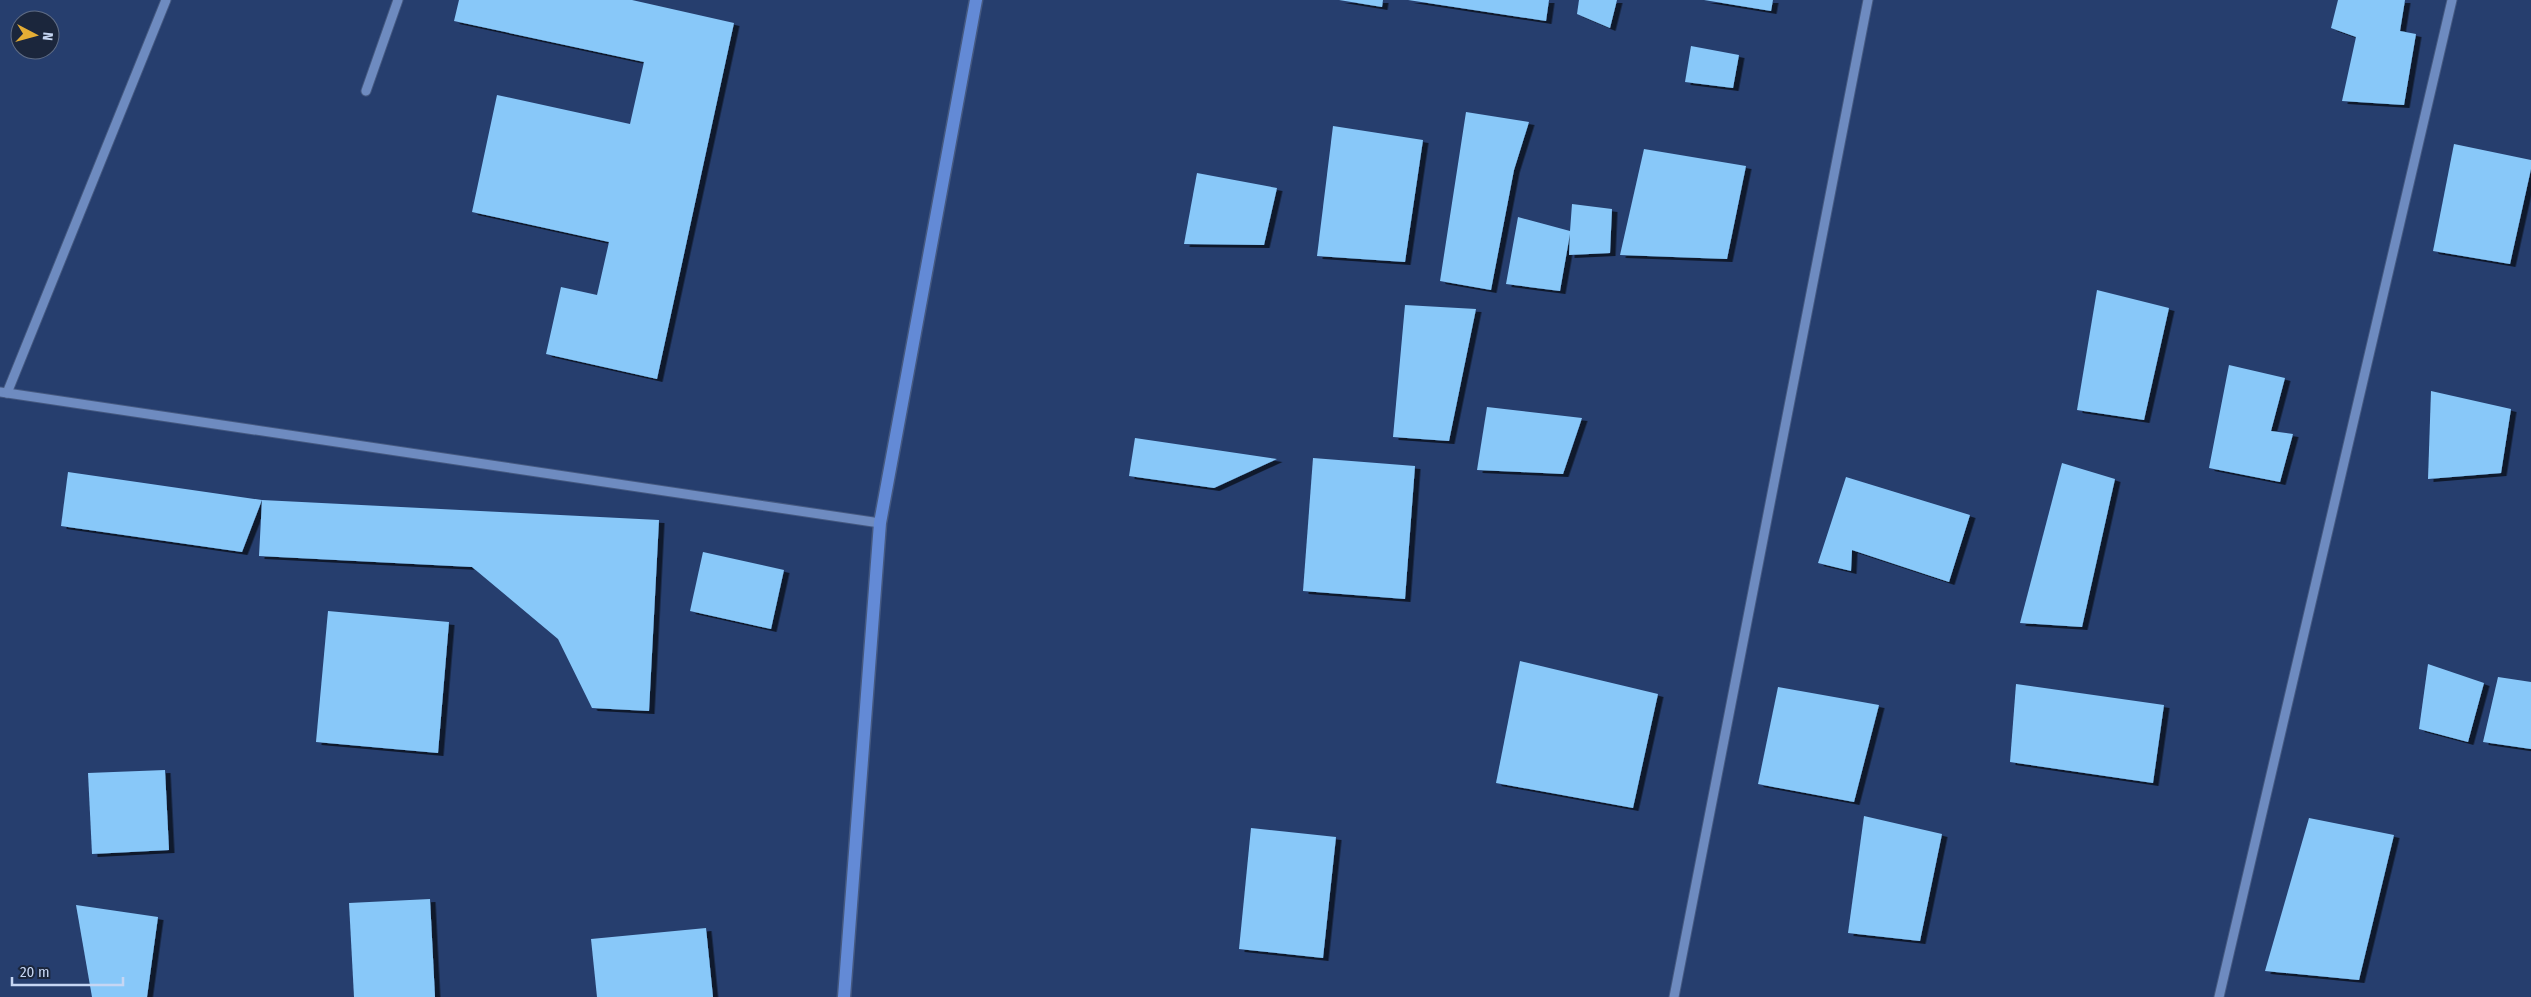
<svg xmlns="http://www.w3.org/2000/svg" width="2531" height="997" font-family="'Fira Sans Condensed',sans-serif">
  <defs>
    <filter id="shadow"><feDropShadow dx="5.5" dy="3" stdDeviation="0" flood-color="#0009"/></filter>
  </defs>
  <rect width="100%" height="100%" fill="#263e6e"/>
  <!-- building -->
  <g fill="#88c8f9" filter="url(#shadow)">
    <polygon points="459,0 632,0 734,23 657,379 546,354 561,287 597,295 609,242 472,212 497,95 630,124 644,62 454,21"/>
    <polygon points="1339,0 1383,0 1382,7"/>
    <polygon points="1408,0 1549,0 1546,21"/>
    <polygon points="1579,0 1617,0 1610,28 1577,14"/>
    <polygon points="1704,0 1773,0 1771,11"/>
    <polygon points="2338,0 2405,0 2400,31 2416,34 2404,105 2342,101 2356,37 2331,28"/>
    <polygon points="1691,46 1739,55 1733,88 1685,82"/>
    <polygon points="1466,112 1529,122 1514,170 1491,290 1440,281"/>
    <polygon points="1333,126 1423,140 1405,262 1317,256"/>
    <polygon points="2454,144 2531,160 2531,169 2510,264 2433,251"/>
    <polygon points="1644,149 1746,166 1727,259 1620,255"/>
    <polygon points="1197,173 1277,188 1264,245 1184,244"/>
    <polygon points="1572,204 1612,209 1610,253 1569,255 1570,234 1560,291 1506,284 1518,217 1570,231"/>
    <polygon points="2097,290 2169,308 2144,420 2077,410"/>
    <polygon points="1405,305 1476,309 1449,441 1393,437"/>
    <polygon points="2229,365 2285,378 2271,431 2293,434 2280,482 2209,468"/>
    <polygon points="2431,391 2511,409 2501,473 2428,479"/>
    <polygon points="1487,407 1582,418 1563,474 1477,470"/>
    <polygon points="1135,438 1277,459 1214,488 1129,476"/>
    <polygon points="1313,458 1415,466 1405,599 1303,591"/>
    <polygon points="2062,463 2115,479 2082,627 2020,623"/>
    <polygon points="68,472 262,500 242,552 61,526"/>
    <polygon points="1846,477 1970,515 1949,582 1852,550 1851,571 1818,563"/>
    <polygon points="262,500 659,520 649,711 592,708 558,639 472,567 259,556"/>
    <polygon points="703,552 784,570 771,629 690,611"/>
    <polygon points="328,611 449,622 438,753 316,742"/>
    <polygon points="1520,661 1658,694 1633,808 1496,783"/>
    <polygon points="2428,664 2484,683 2468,742 2419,729"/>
    <polygon points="2498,677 2531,682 2531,749 2483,742"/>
    <polygon points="2016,684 2164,705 2153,783 2010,762"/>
    <polygon points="1778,687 1879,705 1854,802 1758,784"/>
    <polygon points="165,770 169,850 92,854 88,773"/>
    <polygon points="1864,816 1942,834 1920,941 1848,933"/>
    <polygon points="2309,818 2394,835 2359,980 2265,971"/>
    <polygon points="1251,828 1336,837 1323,958 1239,949"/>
    <polygon points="430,899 435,997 354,997 349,903"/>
    <polygon points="76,905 158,917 147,997 92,997"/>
    <polygon points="706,928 713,997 597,997 591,939"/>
  </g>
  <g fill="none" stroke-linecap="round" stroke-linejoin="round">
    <defs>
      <g id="minor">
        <polyline points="366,91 398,0"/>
        <polyline points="0,392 880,523"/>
        <polyline points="7,393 166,0"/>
        <polyline points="1674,997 1868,0"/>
        <polyline points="2219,997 2452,0"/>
      </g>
      <polyline id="major" points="844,997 880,523 976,0"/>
    </defs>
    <!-- minor casing -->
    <use href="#minor" stroke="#455981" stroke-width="11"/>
    <!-- major casing -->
    <use href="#major" stroke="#455981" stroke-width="15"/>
    <!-- minor -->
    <use href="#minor" stroke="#6e8bc0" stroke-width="9"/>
    <!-- major -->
    <use href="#major" stroke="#638ad6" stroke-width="12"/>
  </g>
  <!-- north arrow -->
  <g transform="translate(35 35) rotate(96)"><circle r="24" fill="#1b263c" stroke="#5f6c85"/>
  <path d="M0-4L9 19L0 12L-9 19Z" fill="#e4ad35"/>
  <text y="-8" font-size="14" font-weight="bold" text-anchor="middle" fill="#c6d6f3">N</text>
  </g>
  <!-- scale -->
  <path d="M12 977v8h111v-8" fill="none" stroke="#c6d6f3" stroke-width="2.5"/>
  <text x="20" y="977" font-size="15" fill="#c6d6f3" stroke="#1b263c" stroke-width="4" paint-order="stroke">20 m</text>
</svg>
